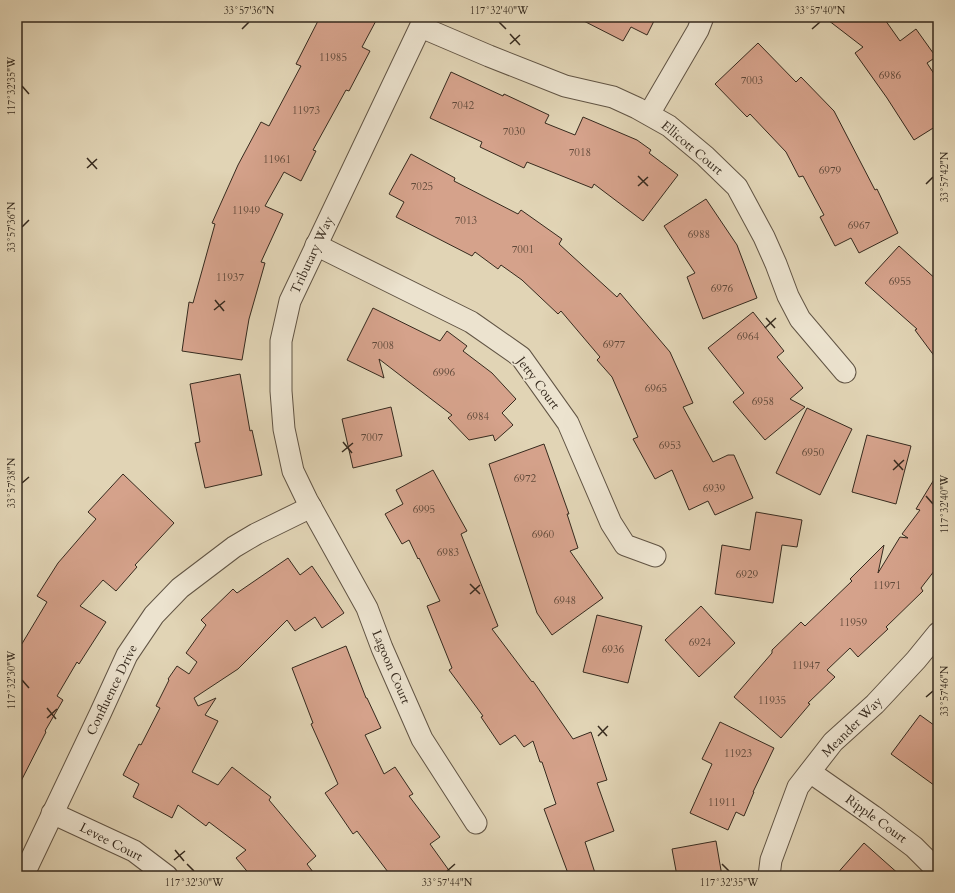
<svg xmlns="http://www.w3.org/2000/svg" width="955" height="893" font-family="Cardo,serif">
  <rect width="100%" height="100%" fill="#e1d4b5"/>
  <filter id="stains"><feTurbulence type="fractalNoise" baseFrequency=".005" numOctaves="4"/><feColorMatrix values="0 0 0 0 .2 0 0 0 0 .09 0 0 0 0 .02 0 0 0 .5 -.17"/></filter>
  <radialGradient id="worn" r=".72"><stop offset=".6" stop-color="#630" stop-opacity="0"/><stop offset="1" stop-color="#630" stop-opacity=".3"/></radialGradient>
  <!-- building -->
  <g fill="#d5a28b" stroke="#362a1e">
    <polygon points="320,17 378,17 362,47 370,51 349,91 346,90 313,150 316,151 301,181 284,172 265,206 283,214 261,262 265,263 249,319 242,360 182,351 189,302 193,303 215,224 212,223 238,165 261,122 269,126 301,66 296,64"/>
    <polygon points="576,17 656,17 647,35 631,27 623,41"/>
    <polygon points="824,17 883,17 900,41 916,29 936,57 927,63 938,80 938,125 914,140 887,98 855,53 863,47"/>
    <polygon points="758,43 796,82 801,77 834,111 875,190 877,189 898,233 859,253 851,238 835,246 820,217 824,215 803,176 799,177 786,152 750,114 747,117 715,84"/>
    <polygon points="451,72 503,96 504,94 549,115 545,123 575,135 583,117 637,140 651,150 649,153 678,175 643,221 594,184 592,188 527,162 524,168 480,147 482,142 430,118"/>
    <polygon points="411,154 455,178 454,181 518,214 521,210 562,239 559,244 617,297 620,293 670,352 693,403 683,407 713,462 728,455 734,455 753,498 715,515 708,501 689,510 672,470 655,479 633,439 638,437 612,377 597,360 600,357 561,311 558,314 522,280 501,265 498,269 475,252 472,256 396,217 404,202 389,194"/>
    <polygon points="706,199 737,245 757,298 703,319 687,277 695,273 664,226"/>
    <polygon points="899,246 938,281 938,361 915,330 917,329 865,283"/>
    <polygon points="373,308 440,341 447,331 467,346 463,351 492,373 516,399 502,413 513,425 495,441 493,435 469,440 448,418 452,415 379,359 384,378 347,360"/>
    <polygon points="753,312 784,351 777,357 803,388 790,399 805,407 765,440 733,402 744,393 708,348"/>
    <polygon points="240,374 250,431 252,430 262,475 205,488 195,443 200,442 190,384"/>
    <polygon points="391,407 402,456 353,468 342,419"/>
    <polygon points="807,408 852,429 820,495 776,473"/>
    <polygon points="867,435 911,446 896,504 852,492"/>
    <polygon points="544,444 569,514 567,514 578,548 570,551 603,598 552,635 537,613 489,464"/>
    <polygon points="433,470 467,531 461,534 498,626 492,629 532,682 533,681 573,739 591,732 607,780 597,783 614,831 585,842 596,876 569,876 544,809 556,804 542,762 540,762 533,741 524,747 515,735 500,745 481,717 483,716 449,670 452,668 427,606 440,601 419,558 418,559 409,540 402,544 385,514 403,504 396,490"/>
    <polygon points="938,473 938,566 921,588 923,591 886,627 888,629 858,657 850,648 827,670 835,677 808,703 810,704 781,738 734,697 772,653 772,650 801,622 805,626 852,581 850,579 884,545 878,573 900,537 908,538 902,534 920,510 916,509"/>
    <polygon points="123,474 174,523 135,565 137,567 116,591 103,580 80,606 106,622 79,664 77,662 57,696 63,700 45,731 46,732 17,789 17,652 47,602 37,596 58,563 96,519 88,512"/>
    <polygon points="756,512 802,520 797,547 782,545 773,603 715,594 722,545 750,550"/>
    <polygon points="288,558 300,575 312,566 344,613 322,628 315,617 295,631 287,620 238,669 194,698 198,706 216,698 205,715 218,721 192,772 218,785 232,767 271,797 269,800 316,856 307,864 316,876 251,876 236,858 246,850 209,822 206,826 178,805 172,818 133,797 139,784 123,775 139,744 141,745 160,708 156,706 169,680 168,679 177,666 189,674 197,662 186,653 206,625 201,620 233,589 237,593"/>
    <polygon points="701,606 735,643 699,677 665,640"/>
    <polygon points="597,615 642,626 628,683 583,672"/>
    <polygon points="346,646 366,698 367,698 381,728 365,735 384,774 395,767 413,794 409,796 440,837 430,844 453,876 391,876 357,831 353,834 325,793 338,784 311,724 313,723 292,668"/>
    <polygon points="920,715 938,728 938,788 891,754"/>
    <polygon points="720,722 774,748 753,792 754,792 744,816 736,812 728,830 690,813 712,764 702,759"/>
    <polygon points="716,841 722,876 677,876 672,849"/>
    <polygon points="864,843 901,876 835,876"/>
  </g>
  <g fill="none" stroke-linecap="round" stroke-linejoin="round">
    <defs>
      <g id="minor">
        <polyline points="425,17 290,301 281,341 281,391 284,429 293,471 307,500 367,608 382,648 422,739 476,823"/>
        <polyline points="421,27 489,56 565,86 613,97 637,108 669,126 705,156 737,187 764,237 776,264 788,296 800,319 845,372"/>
        <polyline points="649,114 698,30 703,17"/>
        <polyline points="316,245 471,322 521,357 568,423 611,523 625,545 655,556"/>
        <polyline points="810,772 873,816 914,847 938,871"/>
        <polyline points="52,813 134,851 167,876"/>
        <polyline points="23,876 100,714 127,655 154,615 180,588 234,547 256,534 311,507"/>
        <polyline points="769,876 771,860 798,787 833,742 875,704 916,660 938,633"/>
      </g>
    </defs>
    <!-- minor casing -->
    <use href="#minor" stroke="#615444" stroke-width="23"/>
    <!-- minor -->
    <use href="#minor" stroke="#ece3cf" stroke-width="21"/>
  </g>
  <!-- ticks -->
  <path fill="none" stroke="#362a1e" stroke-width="1.5" d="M499 22 506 29M242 29 249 22M812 29 820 22M510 34 520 45M510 44 520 35M22 86 29 94M87 158 97 169M87 168 97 159M638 176 648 186M926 184 933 177M638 186 648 177M22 227 29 220M215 300 224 311M214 310 225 301M766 318 775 328M765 328 776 318M343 442 352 453M342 452 353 443M894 460 903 470M893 470 904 460M22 483 29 477M926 496 933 504M470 584 480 594M470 594 480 585M22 680 29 688M926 697 933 691M47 708 56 719M47 718 57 709M598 726 607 736M598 736 608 726M175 850 184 861M174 860 185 851M187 864 194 871M722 864 729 871M447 871 455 864"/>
  <g text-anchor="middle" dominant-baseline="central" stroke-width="3.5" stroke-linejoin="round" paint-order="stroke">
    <!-- number labels -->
    <g font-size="11" fill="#5e4839">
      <text x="333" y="57">11985</text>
      <text x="890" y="75">6986</text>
      <text x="752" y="80">7003</text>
      <text x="463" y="105">7042</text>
      <text x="306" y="110">11973</text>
      <text x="514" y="131">7030</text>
      <text x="580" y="152">7018</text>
      <text x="277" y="159">11961</text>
      <text x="830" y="170">6979</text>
      <text x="422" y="186">7025</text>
      <text x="246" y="210">11949</text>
      <text x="466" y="220">7013</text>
      <text x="859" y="225">6967</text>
      <text x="699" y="234">6988</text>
      <text x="523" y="249">7001</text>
      <text x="230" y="277">11937</text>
      <text x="900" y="281">6955</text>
      <text x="722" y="288">6976</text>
      <text x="748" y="336">6964</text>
      <text x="614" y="344">6977</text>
      <text x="383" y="345">7008</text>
      <text x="444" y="372">6996</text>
      <text x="656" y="388">6965</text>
      <text x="763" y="401">6958</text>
      <text x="478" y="416">6984</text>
      <text x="372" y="437">7007</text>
      <text x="670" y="445">6953</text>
      <text x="813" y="452">6950</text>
      <text x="525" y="478">6972</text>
      <text x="714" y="488">6939</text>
      <text x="424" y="509">6995</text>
      <text x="543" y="534">6960</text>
      <text x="448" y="552">6983</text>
      <text x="747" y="574">6929</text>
      <text x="887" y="585">11971</text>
      <text x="565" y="600">6948</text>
      <text x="853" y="622">11959</text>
      <text x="700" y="642">6924</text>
      <text x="613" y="649">6936</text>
      <text x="806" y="665">11947</text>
      <text x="772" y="700">11935</text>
      <text x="738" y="753">11923</text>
      <text x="722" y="802">11911</text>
    </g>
    <!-- street labels -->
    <g font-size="13" fill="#362a1e" stroke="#ece3cf">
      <text transform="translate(692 148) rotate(40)">Ellicott Court</text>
      <text transform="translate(312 255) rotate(-65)">Tributary Way</text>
      <text transform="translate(538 383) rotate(53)">Jetty Court</text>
      <text transform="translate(391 667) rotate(67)">Lagoon Court</text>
      <text transform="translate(112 690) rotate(-64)">Confluence Drive</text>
      <text transform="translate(852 727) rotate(-45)">Meander Way</text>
      <text transform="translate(876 819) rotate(36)">Ripple Court</text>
      <text transform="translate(111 842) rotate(27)">Levee Court</text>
    </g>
  </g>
  <!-- margin -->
  <rect width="955" height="893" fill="none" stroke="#e1d4b5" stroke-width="44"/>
  <rect x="22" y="22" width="911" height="849" fill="none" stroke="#362a1e" stroke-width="1.5"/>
  <g font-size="10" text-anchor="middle" fill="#362a1e">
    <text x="249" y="14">33°57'36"N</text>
    <text x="499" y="14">117°32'40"W</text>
    <text x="820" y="14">33°57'40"N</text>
    <text transform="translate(11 86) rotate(-90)" y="4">117°32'35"W</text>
    <text transform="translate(944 177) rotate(-90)" y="4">33°57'42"N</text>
    <text transform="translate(11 227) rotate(-90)" y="4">33°57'36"N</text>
    <text transform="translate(11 483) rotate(-90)" y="4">33°57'38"N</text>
    <text transform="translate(944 504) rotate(-90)" y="4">117°32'40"W</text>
    <text transform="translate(11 680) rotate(-90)" y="4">117°32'30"W</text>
    <text transform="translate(944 691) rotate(-90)" y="4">33°57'46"N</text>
    <text x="194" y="886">117°32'30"W</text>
    <text x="447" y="886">33°57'44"N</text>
    <text x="729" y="886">117°32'35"W</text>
  </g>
  <rect width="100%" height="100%" filter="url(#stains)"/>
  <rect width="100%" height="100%" fill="url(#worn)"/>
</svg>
